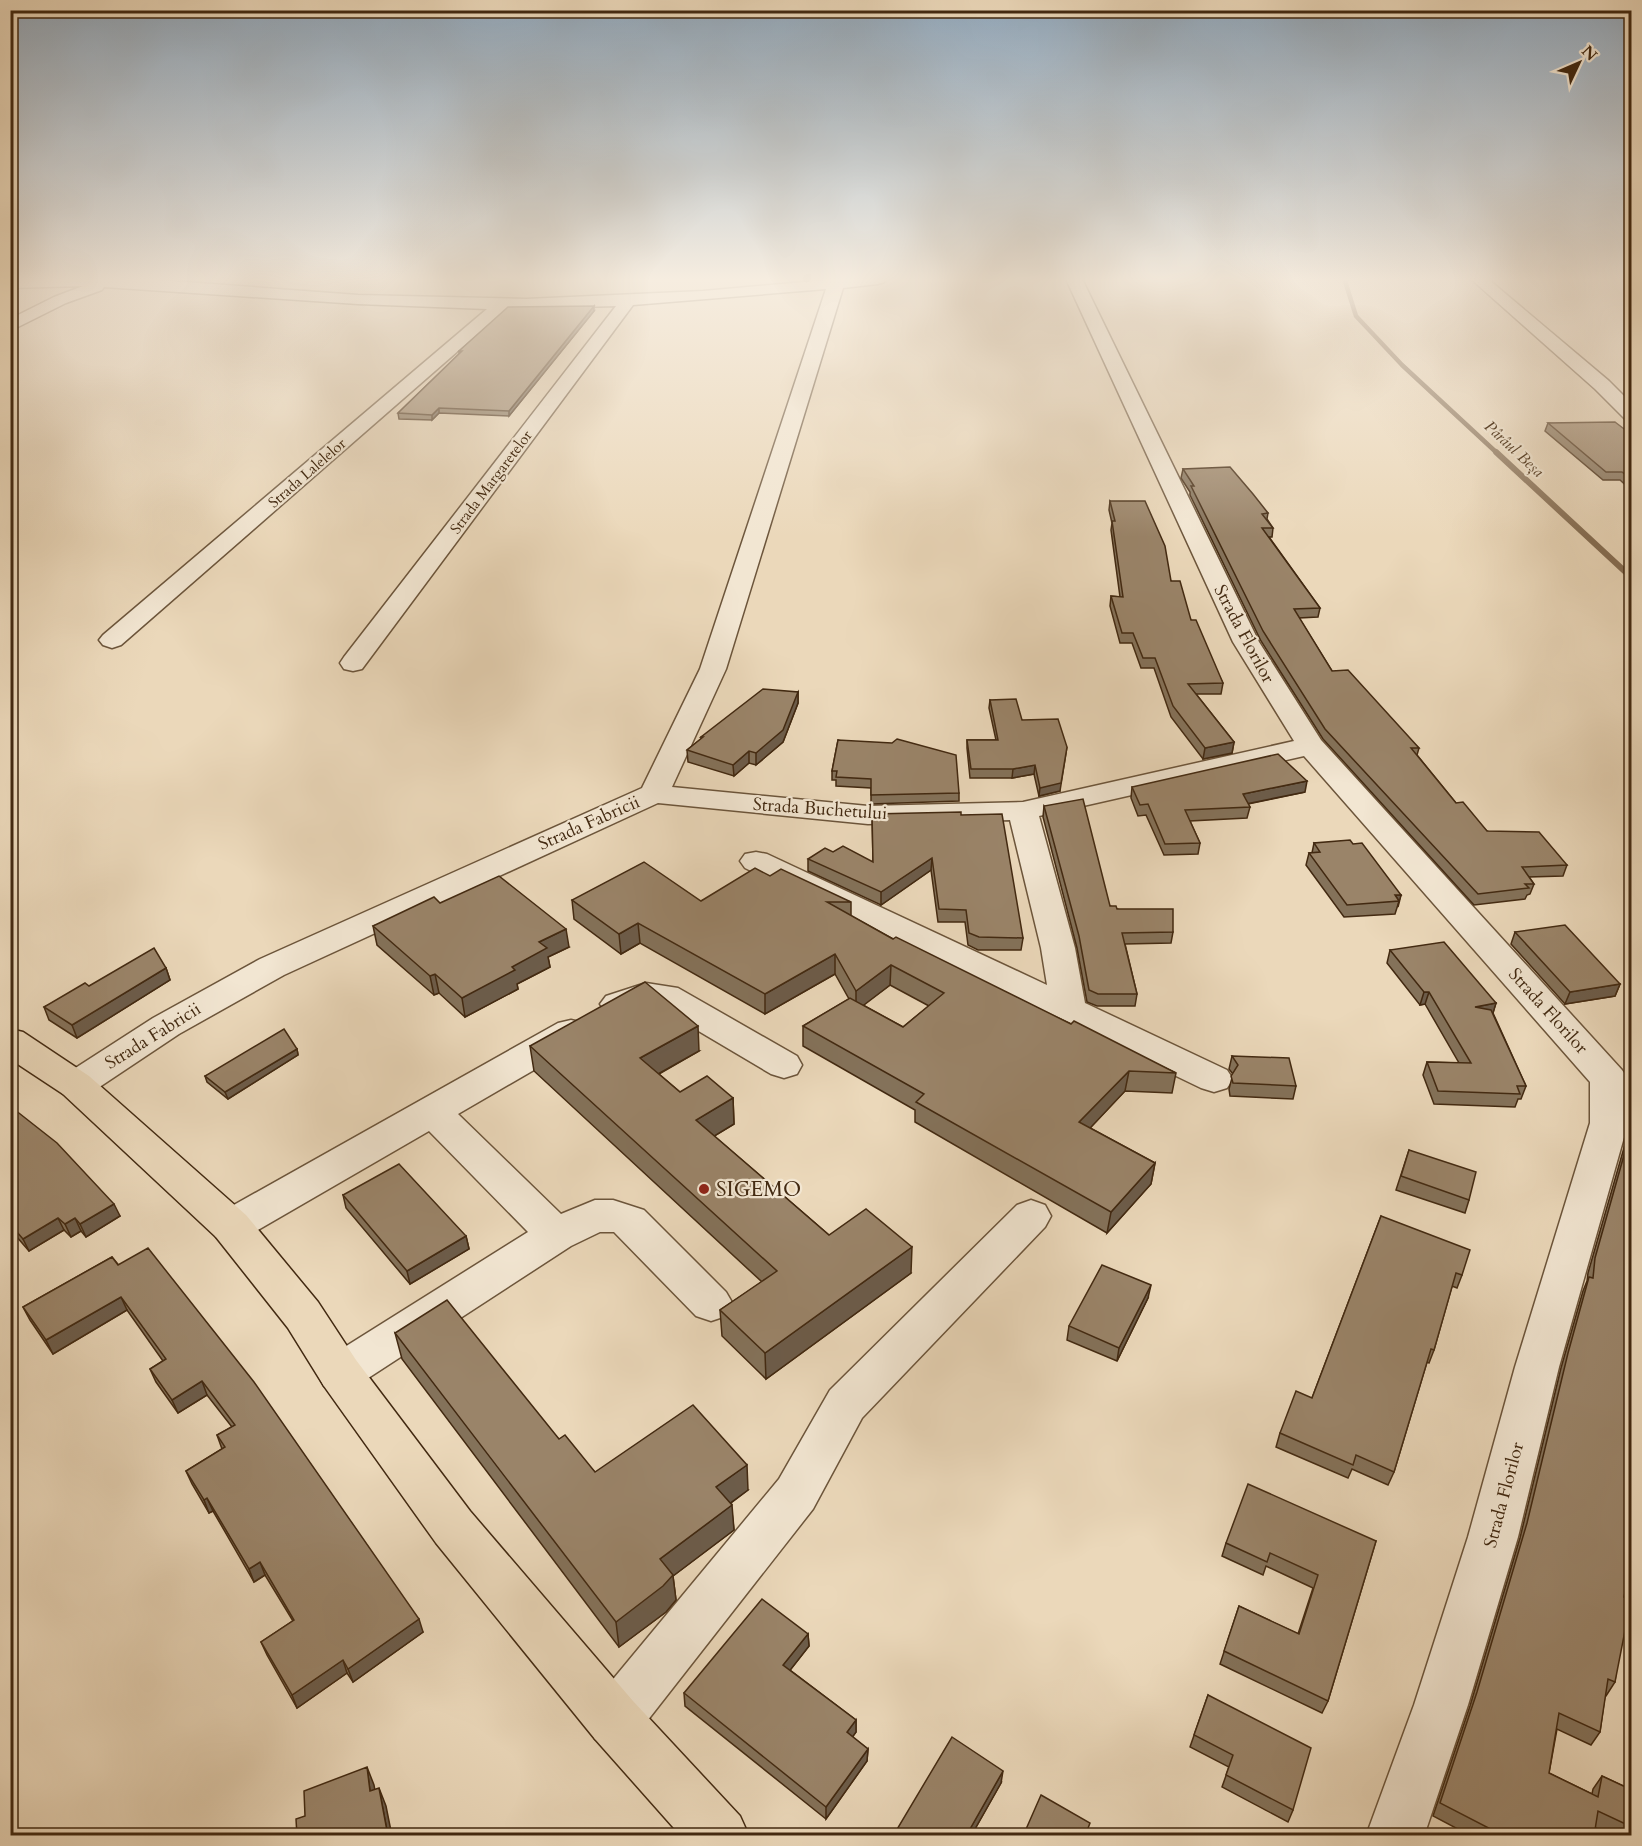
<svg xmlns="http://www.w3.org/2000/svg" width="1642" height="1846" font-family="Cardo,serif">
  <rect width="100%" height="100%" fill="#ebd8ba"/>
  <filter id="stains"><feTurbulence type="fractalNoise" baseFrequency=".00333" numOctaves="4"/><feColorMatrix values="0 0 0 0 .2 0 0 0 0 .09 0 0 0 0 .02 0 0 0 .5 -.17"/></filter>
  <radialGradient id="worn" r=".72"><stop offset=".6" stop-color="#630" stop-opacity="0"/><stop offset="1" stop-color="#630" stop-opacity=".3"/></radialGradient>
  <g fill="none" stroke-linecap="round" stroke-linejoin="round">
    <!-- stream-far1 -->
    <polyline stroke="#856e54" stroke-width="4.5" points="1348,279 1345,281 1356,316 1402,365 1497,453"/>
    <!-- stream -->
    <polyline stroke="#856e54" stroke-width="6" points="1496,452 1632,578"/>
    <defs>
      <g id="minor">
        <polygon points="10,279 145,279 358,295 526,299 703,291 837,279 886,279 884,282 878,284 843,288 726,669 672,787 868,806 1023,802 1294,741 1233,642 1066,279 1082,279 1259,642 1321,740 1622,1070 1628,1079 1628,1123 1559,1367 1518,1537 1468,1705 1424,1836 1366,1836 1414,1705 1468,1537 1515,1367 1590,1123 1590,1082 1304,756 1039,816 1075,948 1085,1003 1227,1070 1233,1079 1227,1088 1214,1092 1201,1088 745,868 740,861 745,854 756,852 767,854 1047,985 1041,948 1010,820 868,824 658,803 284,975 179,1034 89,1094 76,1098 63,1094 57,1085 63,1076 153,1018 260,959 642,788 700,669 826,289 633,305 362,669 353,671 344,669 340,663 344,657 616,306 506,309 121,645 112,648 103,645 99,640 103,635 487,309 358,304 104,287 102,290 66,303 10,331 10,319 54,297 83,286 10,288"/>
        <polygon points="1471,279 1488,279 1609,381 1632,404 1632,421 1625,419 1595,389"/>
        <path d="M646 983 678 988 797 1056 802 1065 797 1074 784 1078 771 1074 658 1007C638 1005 627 1018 606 1012L600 1004 606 996Z"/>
        <polygon points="571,1020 584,1023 589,1032 584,1041 458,1114 561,1214 595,1200 613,1200 644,1210 726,1292 733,1304 726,1316 711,1321 696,1316 614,1232 600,1232 571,1246 356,1386 340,1392 324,1386 317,1373 324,1360 528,1232 429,1131 246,1237 231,1242 216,1237 210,1226 216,1215 558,1023"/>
        <polygon points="1031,1200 1045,1205 1051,1216 1045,1227 862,1418 813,1509 633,1739 614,1747 595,1739 587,1720 595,1701 779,1479 830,1390 1017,1205"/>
      </g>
      <polygon id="major" points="10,1029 23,1032 89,1076 246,1215 318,1302 356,1360 470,1511 633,1701 740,1816 749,1836 681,1836 595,1739 436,1543 324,1386 288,1328 216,1237 63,1094 10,1059"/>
    </defs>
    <!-- minor casing -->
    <use href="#minor" stroke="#6c553b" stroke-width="3"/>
    <!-- major casing -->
    <use href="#major" stroke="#422911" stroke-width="3"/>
    <!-- minor -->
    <use href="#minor" fill="#f2e6d2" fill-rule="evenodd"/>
    <!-- major -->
    <use href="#major" fill="#ebd8ba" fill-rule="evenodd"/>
  </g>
  <!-- wall -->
  <g fill="#84725a" stroke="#422911" stroke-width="1.5" fill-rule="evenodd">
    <polygon points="594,311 509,416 439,413 432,420 399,419 398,413 459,354 459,351"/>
    <polygon points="1548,423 1632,435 1632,491 1620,480 1603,480 1545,431"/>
    <polygon points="1183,469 1268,513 1267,519 1273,528 1272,537 1269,537 1320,608 1318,617 1299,618 1332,671 1419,748 1417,755 1456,803 1487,831 1567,865 1563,876 1529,877 1534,884 1530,894 1527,895 1525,899 1474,905 1323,739 1261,641 1190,495 1190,492 1181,478"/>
    <polygon points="1110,501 1171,581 1223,683 1221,694 1196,694 1234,742 1232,753 1203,759 1171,717 1154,668 1141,668 1132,643 1120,643 1110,606 1111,596 1120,597 1111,530 1112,523 1109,510"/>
    <polygon points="798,692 798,703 783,742 756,765 749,763 734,776 688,762 687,750 701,739 701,737"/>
    <polygon points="990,700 1022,720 1060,791 1039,796 1034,774 1012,778 970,778 967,748 967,740 996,740 989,708"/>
    <polygon points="838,740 959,793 959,801 871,804 871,788 836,786 836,780 832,780 832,771"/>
    <polygon points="1132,787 1305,792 1248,804 1250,807 1247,818 1190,821 1200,843 1198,854 1164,855 1146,815 1138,816 1131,798"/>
    <polygon points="1044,806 1110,906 1173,932 1171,943 1125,944 1137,994 1135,1006 1097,1006 1087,1002 1077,948 1043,817"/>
    <polygon points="872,814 961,815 1023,938 1021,950 978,950 968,945 965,922 938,922 931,870 881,905 808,871 808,859 833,852 873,862"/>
    <polygon points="1314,843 1401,895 1395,914 1344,917 1306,865 1309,853 1312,853"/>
    <path d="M770 876 851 902V916L893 939 1071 1024 1176 1073 1172 1093 1125 1091 1090 1128 1155 1163 1151 1184 1107 1233 915 1122V1110L803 1046V1026L849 999 835 974 765 1014 640 943 621 954 574 919 572 900 701 901ZM890 985 929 1006 903 1027 863 1005Z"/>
    <polygon points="440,903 569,947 548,957 550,967 517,984 518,989 465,1017 439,993 434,995 377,945 373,926"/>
    <polygon points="1515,932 1620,984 1615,996 1565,1004 1511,944"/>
    <polygon points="1390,950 1496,1003 1493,1013 1526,1086 1521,1099 1518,1099 1515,1107 1434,1104 1423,1075 1427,1062 1459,1063 1425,1004 1420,1005 1387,963"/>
    <polygon points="166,968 170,980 77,1038 49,1020 44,1007 89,986"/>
    <polygon points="1632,1044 1632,1059 1630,1048"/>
    <polygon points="530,1046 699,1051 659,1074 680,1092 733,1098 734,1124 714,1136 829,1235 911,1273 766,1379 722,1336 720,1310 762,1282 534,1071"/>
    <polygon points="297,1049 298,1055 228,1099 207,1082 205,1076"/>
    <polygon points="1232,1056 1296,1086 1293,1099 1230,1096 1229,1089 1233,1074 1229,1069"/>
    <polygon points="10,1106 120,1216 86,1237 81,1231 71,1237 64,1230 29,1251 16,1236 10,1239"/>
    <polygon points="1632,1120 1632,1557 1624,1597 1615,1682 1606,1696 1605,1696 1600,1732 1591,1745 1557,1729 1549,1773 1592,1794 1593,1789 1602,1776 1632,1790 1632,1836 1612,1836 1596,1828 1594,1836 1471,1836 1433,1816 1470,1706 1520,1538 1561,1368 1583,1291 1587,1281 1588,1273"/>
    <polygon points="1409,1150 1469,1200 1465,1213 1396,1190"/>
    <polygon points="343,1195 466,1236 469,1249 410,1284 346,1208"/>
    <polygon points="1381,1216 1462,1275 1457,1288 1452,1286 1434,1350 1429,1363 1427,1362 1394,1472 1388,1485 1352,1469 1348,1478 1276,1447 1280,1433 1312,1398"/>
    <polygon points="112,1257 423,1632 353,1682 347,1673 297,1708 267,1655 261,1642 293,1621 265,1575 254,1582 213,1511 209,1513 192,1484 186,1471 222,1449 217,1435 232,1427 207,1395 178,1413 156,1382 150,1369 163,1361 127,1310 53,1354 30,1320 23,1307"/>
    <polygon points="1148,1298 1117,1361 1067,1340 1069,1326"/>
    <polygon points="395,1333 559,1439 595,1472 748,1490 731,1503 734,1530 673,1576 676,1600 666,1612 619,1647 402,1359"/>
    <polygon points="1376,1541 1328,1701 1322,1713 1220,1664 1239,1606 1298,1634 1313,1588 1266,1566 1263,1575 1222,1556 1226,1543"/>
    <polygon points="808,1634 809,1646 790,1670 856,1720 856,1732 852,1737 868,1749 867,1761 826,1819 685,1706 684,1693"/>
    <polygon points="1208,1695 1293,1810 1288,1822 1222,1787 1229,1767 1190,1747"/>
    <polygon points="1001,1783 971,1836 893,1836"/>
  </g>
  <!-- shaded-wall -->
  <g fill="#6c5c4a" stroke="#422911" stroke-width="1.5">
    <polygon points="594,306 594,311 509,416 509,411"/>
    <polygon points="439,408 439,413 432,420 432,415"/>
    <polygon points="798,692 798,703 783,742 756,765 756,753"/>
    <polygon points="1234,742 1232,753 1203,759 1205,748"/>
    <polygon points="1067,747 1060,791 1039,796 1040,788"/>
    <polygon points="749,751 749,763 734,776 733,765"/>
    <polygon points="1035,765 1034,774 1012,778 1013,769"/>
    <polygon points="1307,781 1305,792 1241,805 1243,794"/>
    <polygon points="932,858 931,870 881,905 881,892"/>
    <polygon points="1395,895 1401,895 1398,907 1399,901"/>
    <polygon points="638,923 640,943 621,954 619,934"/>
    <polygon points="566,929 569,947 548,957 550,967 517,984 518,989 465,1017 462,998 512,967 539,942"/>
    <polygon points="835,954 835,974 765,1014 765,994"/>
    <polygon points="891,965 890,985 856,1011 856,991"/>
    <polygon points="166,968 170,980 77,1038 72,1025"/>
    <polygon points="435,974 439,993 434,995 430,976"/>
    <polygon points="1620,984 1615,996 1565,1004 1570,992"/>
    <polygon points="1424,992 1429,992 1425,1004 1420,1005"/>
    <polygon points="1496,1003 1492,1016 1475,1007"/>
    <polygon points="698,1026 699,1051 642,1083 640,1058"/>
    <polygon points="297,1049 298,1055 228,1099 225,1092"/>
    <polygon points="1129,1071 1125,1091 1076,1143 1079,1122"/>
    <polygon points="733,1098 734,1124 698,1146 696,1120"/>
    <polygon points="1155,1163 1151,1184 1107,1233 1111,1212"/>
    <polygon points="114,1204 120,1216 86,1237 80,1224"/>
    <polygon points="58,1218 64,1230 29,1251 23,1239"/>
    <polygon points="75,1218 81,1231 71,1237 65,1224"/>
    <polygon points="10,1225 16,1236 10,1239"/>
    <polygon points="466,1236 469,1249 410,1284 407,1271"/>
    <polygon points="912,1247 911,1273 766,1379 765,1353"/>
    <polygon points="1151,1285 1148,1298 1117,1361 1119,1348"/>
    <polygon points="121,1297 127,1310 53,1354 46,1340"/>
    <polygon points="202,1381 207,1395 178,1413 172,1400"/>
    <polygon points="747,1465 748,1490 718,1512 716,1487"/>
    <polygon points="207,1498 213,1511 209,1513 204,1500"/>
    <polygon points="732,1505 734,1530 673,1576 676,1600 666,1612 619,1647 616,1622 660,1559"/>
    <polygon points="260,1562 265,1575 254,1582 249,1569"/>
    <polygon points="419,1619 423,1632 353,1682 348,1669"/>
    <polygon points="808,1634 809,1646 784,1678 783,1665"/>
    <polygon points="343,1660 347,1673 297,1708 292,1695"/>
    <polygon points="856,1720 856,1732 847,1745 847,1732"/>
    <polygon points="868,1749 867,1761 826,1819 826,1807"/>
    <polygon points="367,1767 374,1785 378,1809 370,1791"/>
    <polygon points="1003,1771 1001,1783 971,1836 966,1836"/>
    <polygon points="379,1788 386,1806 392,1836 388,1836"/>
  </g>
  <!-- building -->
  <g fill="#9a8469" stroke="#422911" stroke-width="1.5">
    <polygon points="594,306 509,411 439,408 432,415 398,413 462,351 459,351 508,307"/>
    <polygon points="1615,422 1632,435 1632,480 1622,472 1606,472 1548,423"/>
    <polygon points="1230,467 1253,494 1268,513 1262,514 1273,528 1262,528 1320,608 1294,609 1332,671 1348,670 1419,748 1411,748 1456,803 1463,802 1487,831 1539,832 1567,865 1522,867 1534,884 1525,884 1529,888 1478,894 1325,729 1263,631 1191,486 1194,486 1183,469"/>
    <polygon points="1110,501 1145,501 1165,546 1171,581 1180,581 1191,620 1196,620 1223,683 1188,684 1234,742 1205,748 1173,706 1155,658 1143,658 1133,633 1122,633 1111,596 1123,597 1112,521 1115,521"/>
    <polygon points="763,689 798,692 783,730 756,753 749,751 733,765 687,750 703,737 701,737"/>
    <polygon points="1016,699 1022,720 1058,719 1067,747 1061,783 1040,788 1035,765 1013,769 971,769 967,740 998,740 990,700"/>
    <polygon points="897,739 956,755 959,793 871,795 871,779 836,777 837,771 832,771 838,740 892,743"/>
    <polygon points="1278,754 1307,781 1243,794 1250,807 1185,810 1200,843 1165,844 1148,804 1140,805 1132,787"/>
    <polygon points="1083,799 1110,906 1116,906 1117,909 1173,909 1173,932 1122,933 1137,994 1098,994 1089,990 1079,936 1044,806"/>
    <polygon points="961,812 961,815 1002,814 1023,938 979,937 969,933 966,910 939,909 932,858 881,892 808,859 825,848 833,852 843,846 873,862 872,814"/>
    <polygon points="1350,840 1353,844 1362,843 1401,895 1395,895 1399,901 1347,905 1309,853 1320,852 1314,843"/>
    <polygon points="644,862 701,901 755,868 770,876 781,869 851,902 827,902 893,939 896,937 1071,1024 1074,1021 1176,1073 1129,1071 1079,1122 1155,1163 1111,1212 916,1102 924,1094 803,1026 850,998 903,1027 944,993 891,965 856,991 835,954 765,994 638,923 619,934 572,900"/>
    <polygon points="499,876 566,929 539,942 547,948 512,967 515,970 462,998 435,974 430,976 373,926 434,897 440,903"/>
    <polygon points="1565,925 1620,984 1570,992 1515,932"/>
    <polygon points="1444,942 1496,1003 1475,1007 1491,1010 1526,1086 1517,1086 1520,1094 1438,1091 1427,1062 1471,1063 1429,992 1424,992 1390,950"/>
    <polygon points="154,948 166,968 72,1025 44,1007 85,983 89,986"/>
    <polygon points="645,982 698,1026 640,1058 680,1092 707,1076 733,1098 696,1120 829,1235 866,1209 912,1247 765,1353 720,1310 777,1271 530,1046"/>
    <polygon points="284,1029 297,1049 225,1092 205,1076"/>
    <polygon points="1232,1056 1289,1058 1296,1086 1233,1083 1231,1076 1238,1065"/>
    <polygon points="10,1106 57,1143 114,1204 80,1224 75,1218 65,1224 58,1218 23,1239 10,1224"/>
    <polygon points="1632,1127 1632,1557 1624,1597 1631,1600 1615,1682 1608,1679 1600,1732 1559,1713 1549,1773 1598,1797 1602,1776 1632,1790 1632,1827 1598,1811 1594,1836 1504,1836 1440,1803 1477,1692 1527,1523 1568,1353 1589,1277 1593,1278 1595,1258"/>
    <polygon points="1409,1150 1476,1172 1469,1200 1401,1176"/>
    <polygon points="399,1164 466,1236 407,1271 343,1195"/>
    <polygon points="1381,1216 1470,1250 1462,1275 1456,1273 1434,1350 1431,1349 1394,1472 1356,1455 1353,1465 1280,1433 1296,1391 1312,1398"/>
    <polygon points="148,1248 254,1382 419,1619 348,1669 343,1660 292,1695 261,1642 294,1620 260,1562 249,1569 207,1498 204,1500 186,1471 225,1447 217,1435 235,1425 202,1381 172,1400 150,1369 166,1359 121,1297 46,1340 23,1307 112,1257 118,1265"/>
    <polygon points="1102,1265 1151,1285 1119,1348 1069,1326"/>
    <polygon points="447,1300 559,1439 565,1435 595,1472 693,1405 747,1465 716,1487 732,1505 660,1559 673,1575 663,1586 616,1622 395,1333"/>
    <polygon points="1248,1484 1376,1541 1328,1701 1224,1651 1239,1606 1299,1634 1318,1575 1270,1553 1267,1562 1226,1543"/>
    <polygon points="762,1599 808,1634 783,1665 856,1720 847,1732 868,1749 826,1807 684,1693"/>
    <polygon points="1208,1695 1311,1748 1293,1810 1226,1775 1233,1755 1194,1735"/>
    <polygon points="952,1737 1003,1771 966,1836 958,1831 956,1836 893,1836"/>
    <polygon points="367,1767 370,1791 379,1788 388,1836 297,1836 296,1819 305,1816 304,1791"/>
    <polygon points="1041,1795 1090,1823 1085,1836 1023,1836"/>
  </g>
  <!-- sky -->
  <linearGradient id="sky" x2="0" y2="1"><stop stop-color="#92aabf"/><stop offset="0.52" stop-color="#f6ede0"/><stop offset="1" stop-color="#f6ede0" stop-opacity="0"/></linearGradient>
  <rect width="1642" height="537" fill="url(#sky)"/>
  <!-- markers -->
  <circle fill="#8f2418" stroke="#f2e6d2" stroke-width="2" cx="704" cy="1189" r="6"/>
  <g text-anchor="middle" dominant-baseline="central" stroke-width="4.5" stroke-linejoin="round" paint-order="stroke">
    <!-- far-street labels -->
    <g font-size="15" fill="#422911" stroke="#f2e6d2">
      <text transform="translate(307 473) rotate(-41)">Strada Lalelelor</text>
      <text transform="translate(491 482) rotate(-53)">Strada Margaretelor</text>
    </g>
    <!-- far-water labels -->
    <g font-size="16" font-style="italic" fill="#5e462d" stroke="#f2e6d2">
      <text transform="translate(1514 449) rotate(43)">Pârâul Beșa</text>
    </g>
    <!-- street labels -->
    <g font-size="18" fill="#422911" stroke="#f2e6d2">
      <text transform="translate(1244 634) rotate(62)">Strada Florilor</text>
      <text transform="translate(820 809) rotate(4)">Strada Buchetului</text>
      <text transform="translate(589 823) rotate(-24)">Strada Fabricii</text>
      <text transform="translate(1548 1011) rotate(48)">Strada Florilor</text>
      <text transform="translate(153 1036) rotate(-32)">Strada Fabricii</text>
      <text transform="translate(1504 1495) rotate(-75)">Strada Florilor</text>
    </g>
    <!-- near-poi labels -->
    <g font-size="21" fill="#422911" stroke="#f2e6d2" text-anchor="start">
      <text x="716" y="1189">SIGEMO</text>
    </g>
  </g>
  <!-- margin -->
  <rect width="1642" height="1846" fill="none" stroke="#ebd8ba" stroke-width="36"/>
  <rect x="12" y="12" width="1618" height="1822" fill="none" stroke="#422911" stroke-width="3"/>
  <rect x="18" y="18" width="1606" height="1810" fill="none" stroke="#422911" stroke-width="1.5"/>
  <!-- north arrow -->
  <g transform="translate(1579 63) rotate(46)" stroke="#f2e6d2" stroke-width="4.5" paint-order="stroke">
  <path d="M0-4.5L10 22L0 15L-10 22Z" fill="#422911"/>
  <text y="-9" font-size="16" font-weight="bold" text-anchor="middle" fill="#422911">N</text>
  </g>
  <rect width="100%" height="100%" filter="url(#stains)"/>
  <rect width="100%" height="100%" fill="url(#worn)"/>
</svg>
